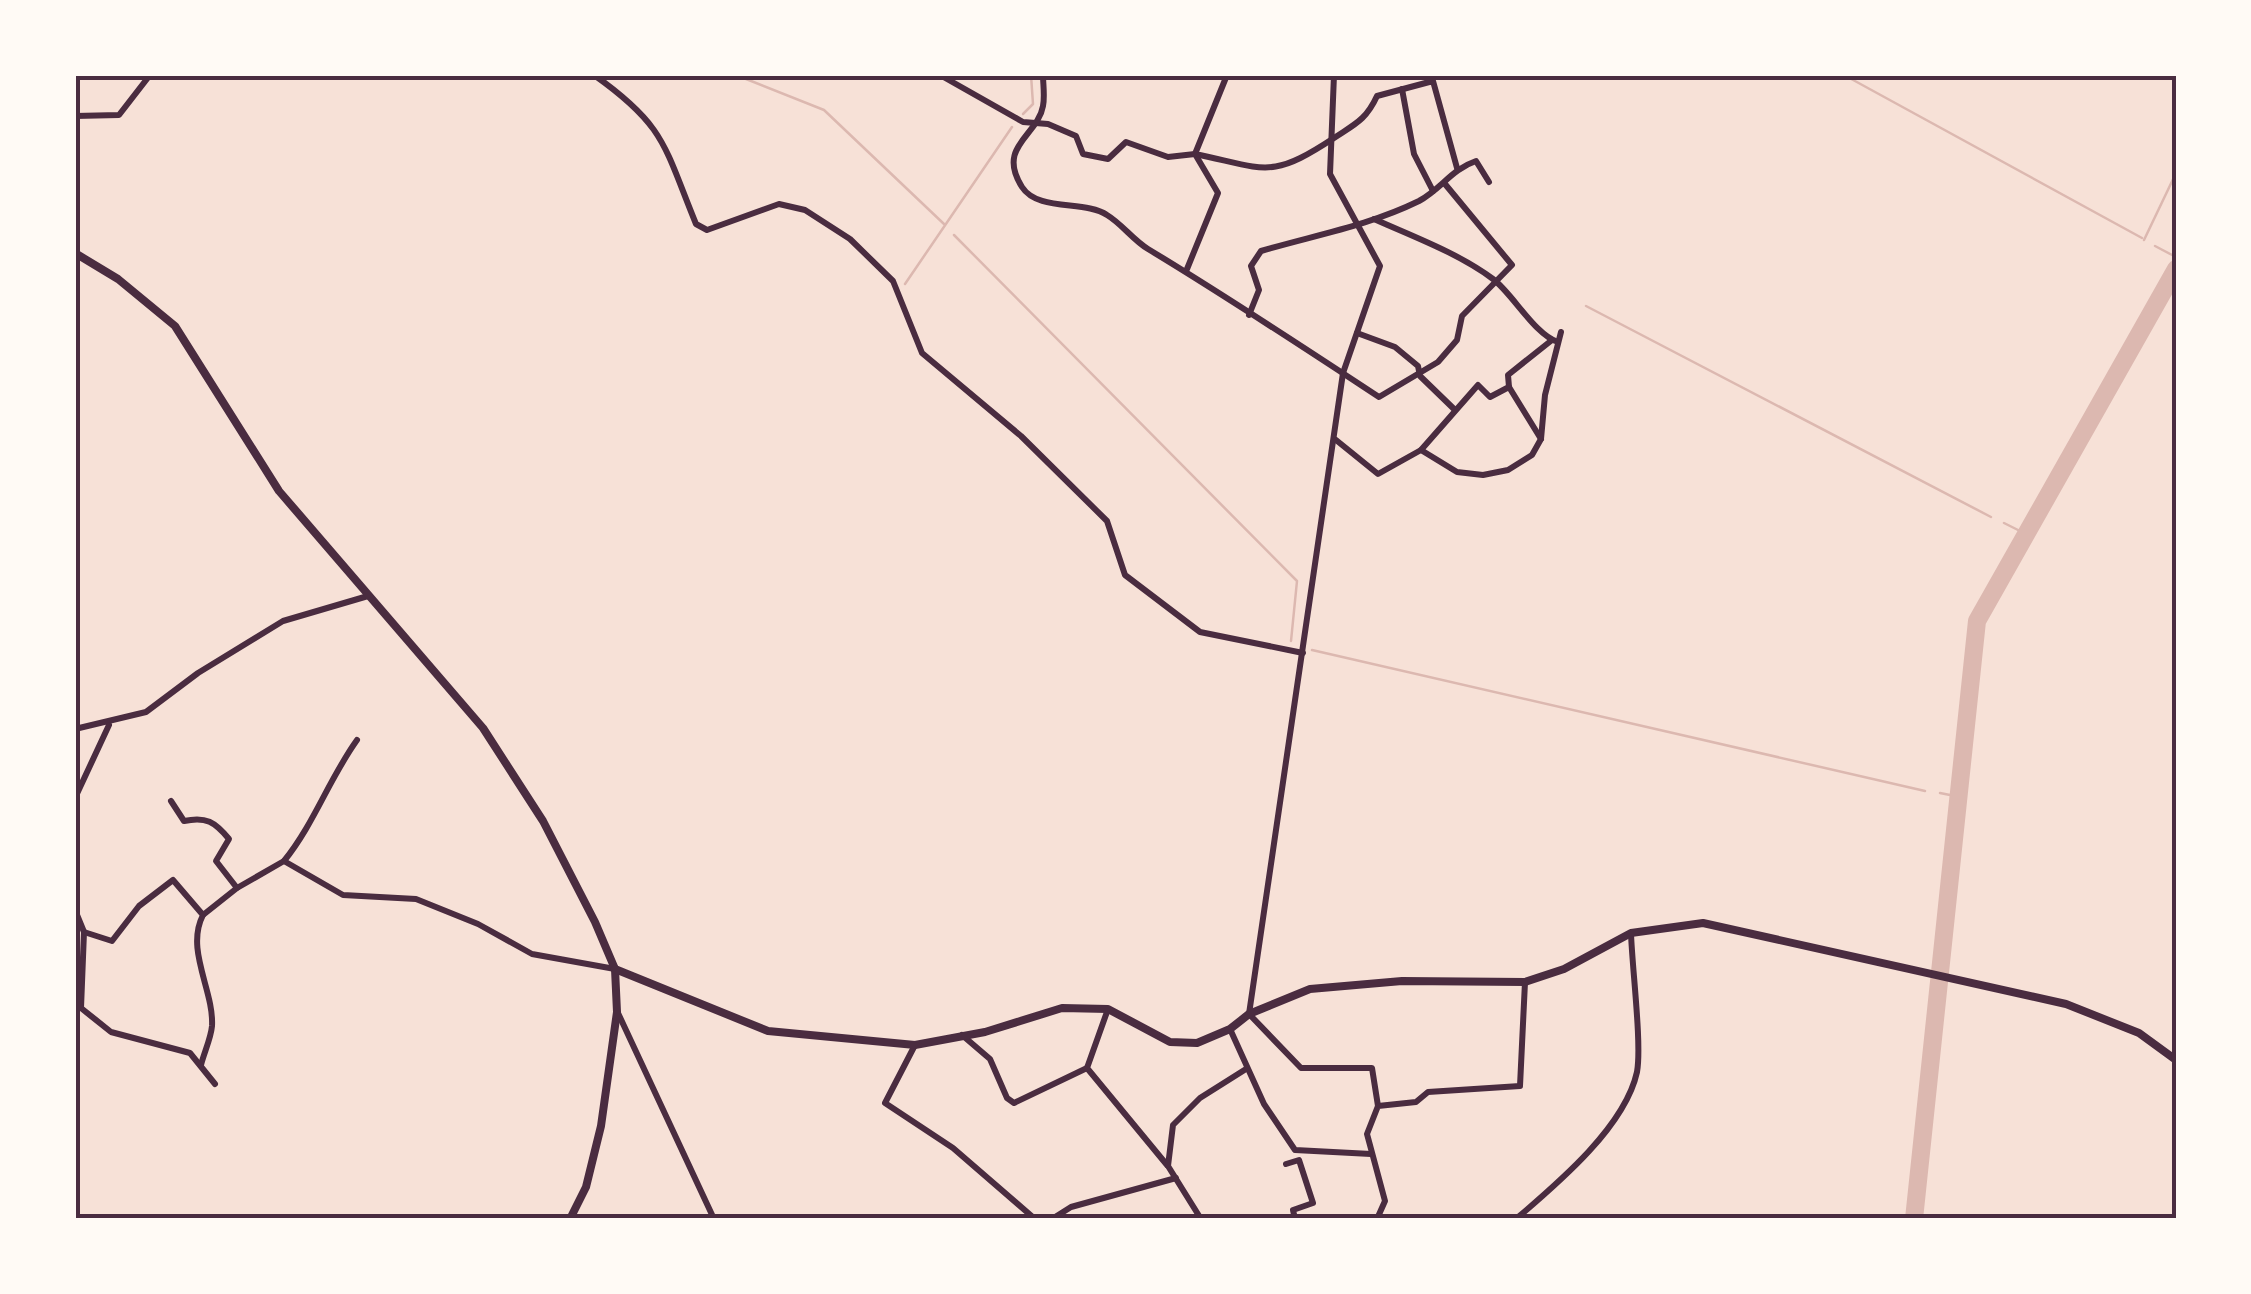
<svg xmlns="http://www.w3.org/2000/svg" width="2251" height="1294" font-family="Overpass,sans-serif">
  <rect width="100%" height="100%" fill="#f7e1d7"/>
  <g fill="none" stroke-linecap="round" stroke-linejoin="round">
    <!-- stream -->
    <g stroke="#dcb8b0" stroke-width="2.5">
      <polyline points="736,75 824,110 944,224"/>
      <polyline points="1844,75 2142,238"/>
      <polyline points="1023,114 1033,104 1031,75"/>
      <polyline points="954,235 1297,581 1291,641"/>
      <polyline points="2144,240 2176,173"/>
      <polyline points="2155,246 2176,257"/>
      <polyline points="905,284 1012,127"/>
      <polyline points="1586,306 1991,517"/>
      <polyline points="2004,523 2026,534"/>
      <polyline points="1312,650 1925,791"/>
      <polyline points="1940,793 1955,796"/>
    </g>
    <!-- river -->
    <polyline stroke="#dcb8b0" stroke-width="18" points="1914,1219 1977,621 2176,269"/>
    <!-- minor -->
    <g stroke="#4a2c40" stroke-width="6">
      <path d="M594 75C666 126 664 146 696 224L707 230 779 204 805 210 850 239 893 281 922 353 1021 436 1107 521 1125 575 1200 632 1303 653"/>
      <polyline points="940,75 1023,122 1048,124 1076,136 1083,154 1108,159 1126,142 1168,157 1195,154 1218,193 1187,269"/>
      <path d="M1043 75C1043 84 1045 96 1043 106 1038 136 996 146 1022 187 1038 212 1085 200 1107 215 1122 224 1133 240 1148 249 1226 296 1303 347 1379 397L1438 362 1457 340 1462 316 1512 265 1445 184"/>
      <path d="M1227 75 1195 154C1267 169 1270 180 1334 138 1355 124 1366 120 1377 96L1433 81 1457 168"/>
      <polyline points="1334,75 1330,174 1380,266 1343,373 1249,1014 1301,1068 1372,1068 1378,1106"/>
      <polyline points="1402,89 1414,154 1433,191"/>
      <polyline points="75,116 119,115 150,75"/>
      <path d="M1374 219C1414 237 1458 253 1493 279 1512 293 1535 335 1558 342"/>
      <path d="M1249 315 1259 290 1251 266 1261 251C1315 235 1368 226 1419 201 1441 189 1452 169 1476 161L1489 182"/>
      <polyline points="1357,333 1395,347 1418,366 1420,376 1454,409"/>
      <polyline points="1541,439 1509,387 1508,375 1552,340"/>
      <polyline points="1336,440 1378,474 1421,450 1457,472 1483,475 1508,470 1532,455 1541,439 1545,395 1561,332"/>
      <polyline points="1421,450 1478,385 1490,397 1509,387"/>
      <polyline points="75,729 146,712 198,673 283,621 368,596"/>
      <polyline points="75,798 109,725"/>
      <path d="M171 801 184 821C206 816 215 822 229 839L216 861 237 888"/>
      <path d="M284 861C314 824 329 779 357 740"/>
      <polyline points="75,910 84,932 81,1008 111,1032 190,1053 215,1084"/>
      <polyline points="203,915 237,888 284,861 343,895 416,899 478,924 532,954 615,969"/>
      <path d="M84 932 112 941 139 906 173 880 203 915C185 950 214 990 212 1026 211 1038 204 1053 201 1065"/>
      <polyline points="1108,1009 1087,1068 1167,1165"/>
      <polyline points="618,1013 714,1219"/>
      <polyline points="1230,1029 1264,1104 1295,1150 1371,1154"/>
      <polyline points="962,1035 990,1059 1007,1098 1014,1103 1087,1068"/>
      <polyline points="915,1045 885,1103 953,1148 1035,1219"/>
      <polyline points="1286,1164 1299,1160 1313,1203 1293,1210 1295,1219"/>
      <polyline points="1052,1219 1071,1207 1176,1178"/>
      <polyline points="1201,1219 1168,1166 1173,1125 1200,1098 1246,1069"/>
      <polyline points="1377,1219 1385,1201 1367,1134 1378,1106 1416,1102 1428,1092 1520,1086 1525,982"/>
      <path d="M1516 1219C1557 1184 1625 1127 1637 1072 1642 1044 1632 967 1631 933"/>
    </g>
    <!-- tertiary -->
    <g stroke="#4a2c40" stroke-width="8">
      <polyline points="75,253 118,279 175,326 279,491 483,728 543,821 595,922 615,969 617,1012 601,1126 586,1187 570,1219"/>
      <polyline points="615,969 768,1031 915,1045 985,1032 1062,1008 1108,1009 1170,1042 1197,1043 1230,1029 1249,1014 1310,989 1402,981 1525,982 1564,969 1631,933 1703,923 2066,1004 2139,1033 2176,1060"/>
    </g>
  </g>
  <!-- border -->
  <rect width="2251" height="1294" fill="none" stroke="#fffaf5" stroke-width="155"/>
  <rect x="78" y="78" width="2096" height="1138" fill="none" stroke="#4a2c40" stroke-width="4"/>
</svg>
